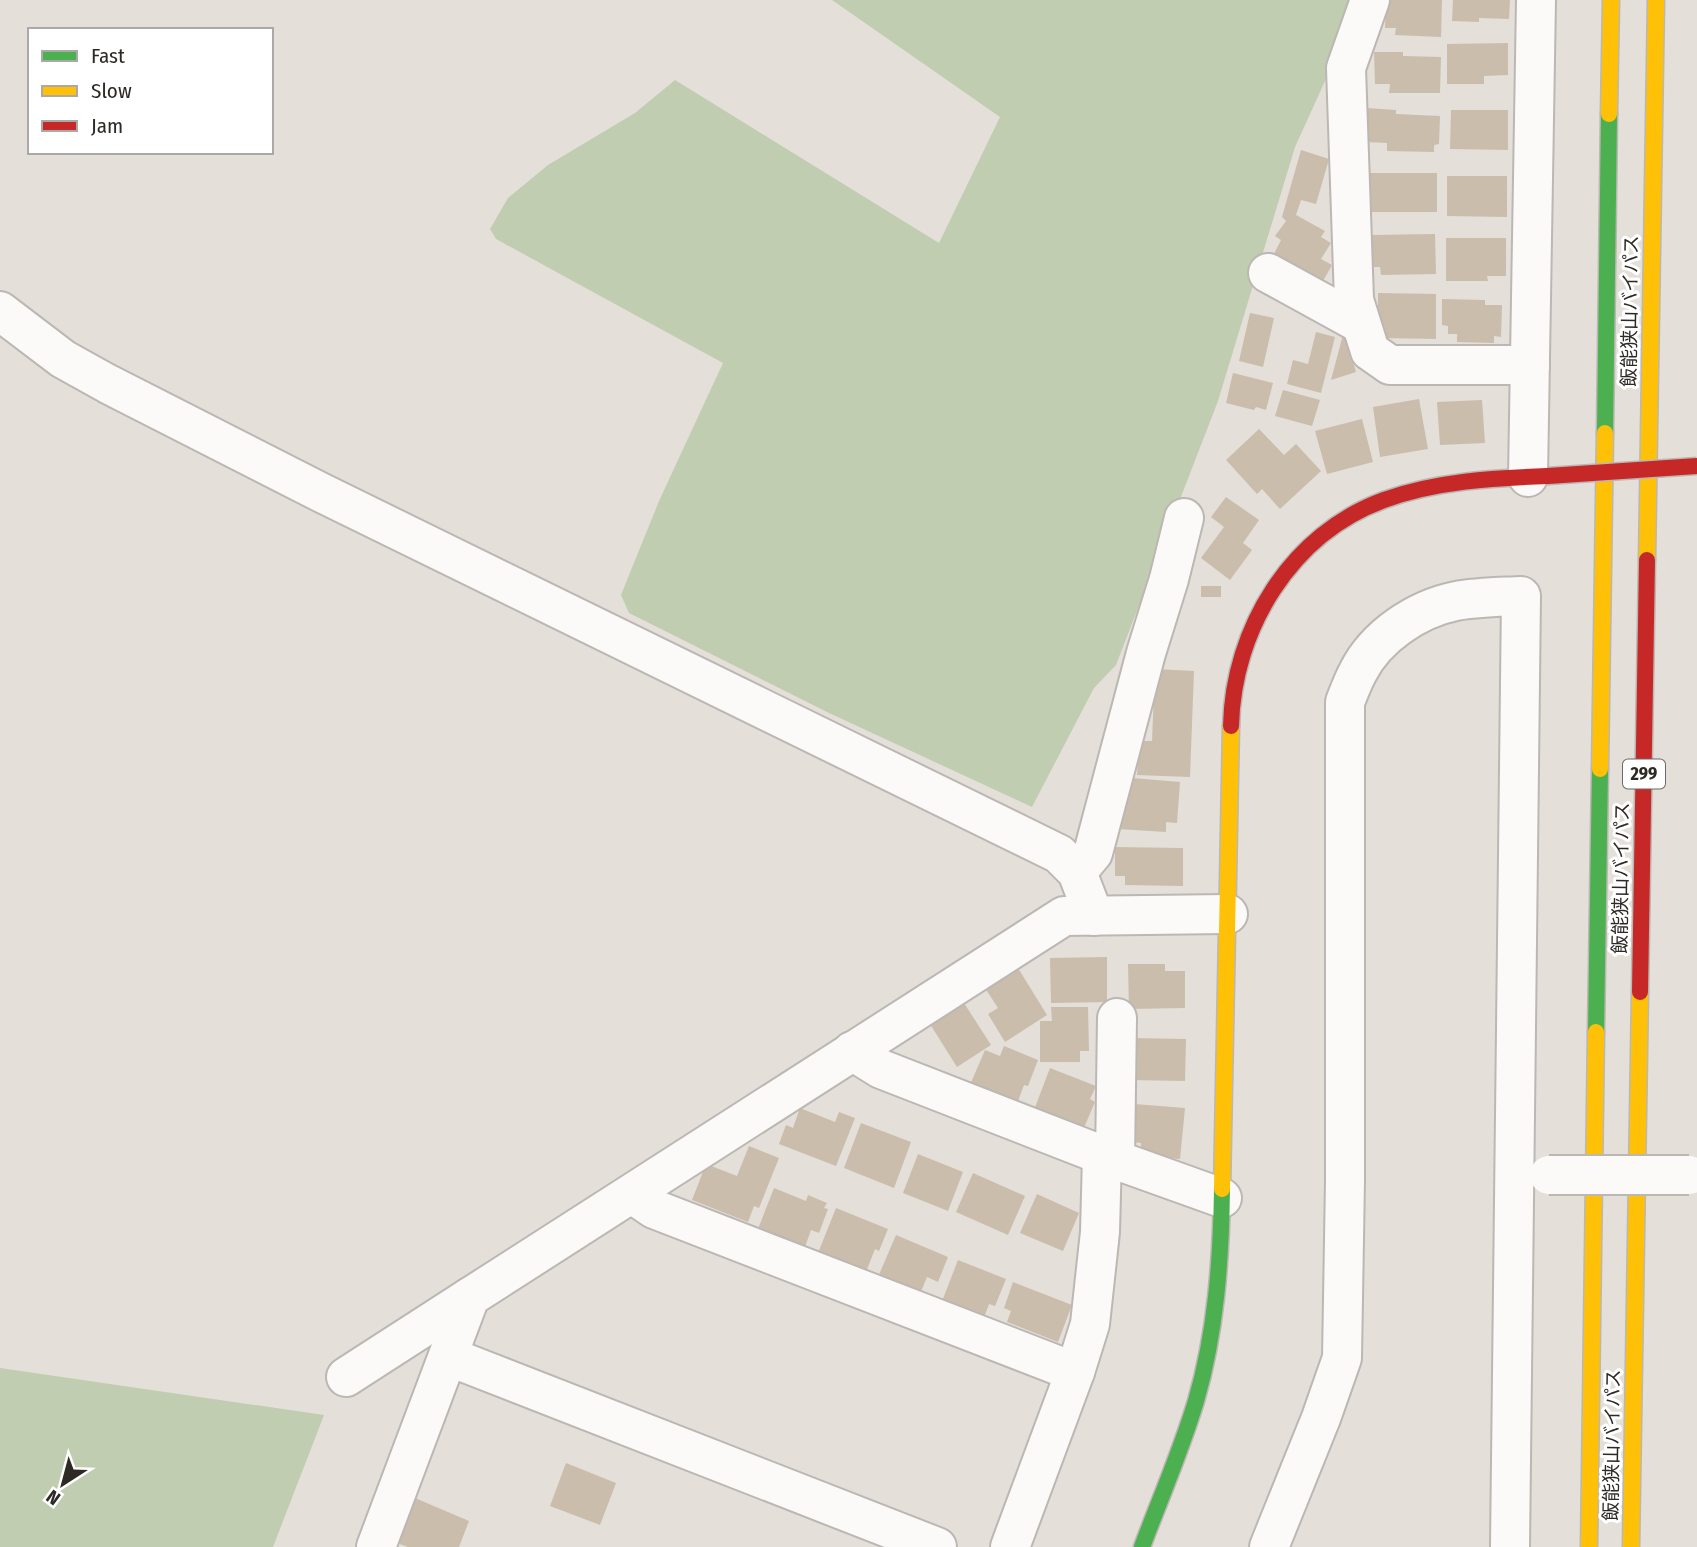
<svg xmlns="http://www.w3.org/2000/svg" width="1697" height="1547" font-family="'Fira Sans Condensed','Noto Sans JP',sans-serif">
  <rect width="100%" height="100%" fill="#e4dfd9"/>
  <!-- green -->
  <g fill="#c1cdb0">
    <polygon points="832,0 1353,0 1330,70 1295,147 1218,401 1116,665 1094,688 1032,807 829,713 629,613 621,595 659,501 723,363 496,239 490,229 508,198 548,165 635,113 675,80 939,243 1000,117"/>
    <polygon points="0,1368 324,1415 273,1547 0,1547"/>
  </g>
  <!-- building -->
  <g fill="#cbbdab">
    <polygon points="1386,0 1442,0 1441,37 1395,35 1396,28 1385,28"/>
    <polygon points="1453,0 1510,0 1509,19 1479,18 1479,22 1452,21"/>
    <polygon points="1508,43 1508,75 1484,76 1484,84 1447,84 1447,44"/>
    <polygon points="1374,52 1403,52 1403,56 1441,57 1440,93 1389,93 1390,84 1375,84"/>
    <polygon points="1367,108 1396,110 1396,114 1440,116 1439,144 1434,145 1434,152 1387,151 1387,143 1366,142"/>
    <polygon points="1451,110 1508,110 1508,150 1450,149"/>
    <polygon points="1301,150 1329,159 1316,204 1301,200 1296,215 1325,231 1321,237 1331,243 1321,259 1332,265 1319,288 1271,260 1281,240 1275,236 1286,221 1282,217"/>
    <rect x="1367" y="173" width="70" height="39"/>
    <polygon points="1447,176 1507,176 1507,217 1447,216"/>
    <polygon points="1435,234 1436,274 1381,275 1380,267 1372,267 1371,235"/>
    <polygon points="1446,238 1506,238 1506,276 1487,276 1488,281 1446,281"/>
    <polygon points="1378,293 1436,294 1436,339 1383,338 1383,325 1378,325"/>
    <polygon points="1442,299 1485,300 1485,305 1502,305 1501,337 1494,336 1494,343 1457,342 1457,334 1448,334 1448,326 1442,325"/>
    <polygon points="1250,313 1274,318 1263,367 1239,361"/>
    <polygon points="1344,331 1356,372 1331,380"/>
    <polygon points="1316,332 1335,337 1321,393 1287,384 1293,360 1308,364"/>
    <polygon points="1233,373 1273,383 1266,410 1256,407 1254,410 1226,403"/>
    <polygon points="1283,390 1320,400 1312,426 1275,416"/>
    <polygon points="1419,399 1428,449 1380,457 1373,407"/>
    <polygon points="1482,400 1485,443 1440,445 1437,402"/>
    <polygon points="1362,419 1373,462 1327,474 1315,431"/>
    <polygon points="1259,429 1284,455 1296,444 1321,471 1280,509 1262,489 1257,494 1226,460"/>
    <polygon points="1226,497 1259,520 1243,543 1252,550 1230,580 1201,558 1224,527 1211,517"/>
    <rect x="1201" y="586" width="20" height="11"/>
    <polygon points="1155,669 1194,671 1190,777 1137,775 1139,741 1152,741"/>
    <polygon points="1132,778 1180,782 1177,823 1166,822 1166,832 1118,829 1121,790 1131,791"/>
    <polygon points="1115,847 1183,848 1183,886 1125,885 1125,876 1115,876"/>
    <polygon points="1107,957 1107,1002 1051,1003 1050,958"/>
    <polygon points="1128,964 1165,964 1165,971 1185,971 1185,1008 1129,1009"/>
    <polygon points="1018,968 1047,1015 1005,1042 988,1014 998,1008 985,988"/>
    <polygon points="964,1003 991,1045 957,1067 930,1024"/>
    <polygon points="1051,1007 1088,1007 1089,1051 1080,1051 1080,1062 1040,1062 1040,1021 1052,1021"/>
    <polygon points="1131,1038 1186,1039 1185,1081 1130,1080"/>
    <polygon points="1004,1046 1038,1060 1028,1086 1024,1085 1017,1104 970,1085 985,1050 1000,1056"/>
    <polygon points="1050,1068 1096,1086 1090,1099 1095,1102 1083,1130 1034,1110"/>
    <polygon points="1134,1104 1185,1108 1180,1159 1152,1157 1141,1152 1141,1143 1131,1142"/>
    <polygon points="800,1108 835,1122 839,1112 855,1118 836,1166 779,1144 786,1125 793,1128"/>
    <polygon points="861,1123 911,1142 894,1188 844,1168"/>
    <polygon points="749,1146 779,1158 759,1208 754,1206 748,1222 692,1200 706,1164 737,1176"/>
    <polygon points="918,1154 963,1172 948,1211 903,1193"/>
    <polygon points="973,1173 1025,1196 1008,1235 956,1212"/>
    <polygon points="774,1188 806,1201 808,1195 827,1203 824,1208 828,1209 819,1233 811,1230 805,1247 758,1229"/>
    <polygon points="1037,1194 1079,1213 1063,1251 1020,1233"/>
    <polygon points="836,1208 888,1229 879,1251 875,1249 866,1272 818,1253"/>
    <polygon points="896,1235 948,1257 938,1282 927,1277 920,1294 878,1277"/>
    <polygon points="958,1260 1006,1279 995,1306 989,1304 983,1320 941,1304"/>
    <polygon points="1013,1282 1072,1305 1058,1342 1007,1322 1011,1311 1004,1308"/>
    <polygon points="566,1463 616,1483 600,1525 550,1506"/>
    <polygon points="415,1498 469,1521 459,1547 408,1547 397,1543"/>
  </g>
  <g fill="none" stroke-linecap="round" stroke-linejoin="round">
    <defs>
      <g id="street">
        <polyline points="1370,0 1346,68 1354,300 1370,351 1390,365 1530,365"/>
        <polyline points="1268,273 1361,324"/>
        <polyline points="0,311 63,359 108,384 320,492 1059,854 1077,872 1094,916"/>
        <polyline points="1528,477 1536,0"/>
        <polyline points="1077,872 1093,853 1146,653 1169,579 1184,518"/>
        <polyline points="852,1051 881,1069 1102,1155 1222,1198"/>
        <polyline points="1115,1159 1117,1018"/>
        <polyline points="632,1194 654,1209 1075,1372"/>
        <polyline points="450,1357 937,1547"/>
        <polyline points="346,1377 470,1297"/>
        <polyline points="376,1547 470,1297 1064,916 1228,914"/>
        <polyline points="1010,1547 1075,1372 1090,1324 1100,1232 1102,1155"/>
        <path d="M1269 1547 1321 1418 1342 1358 1345 1180V702C1349 692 1353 681 1358 672 1376 636 1417 609 1456 601 1477 597 1500 597 1521 596L1510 1547"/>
      </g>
      <g id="fast">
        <polyline points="1605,433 1609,114"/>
        <polyline points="1596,1032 1600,769"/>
        <path d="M1142 1547C1160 1499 1181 1451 1196 1401 1216 1332 1221 1261 1222 1189"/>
      </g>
      <g id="slow">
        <polyline points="1609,114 1611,0"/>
        <polyline points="1647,560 1656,0"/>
        <polyline points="1600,769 1605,433"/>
        <polyline points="1222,1189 1231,726"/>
        <polyline points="1589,1547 1596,1032"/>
        <polyline points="1631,1547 1640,992"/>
      </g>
      <g id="jam">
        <path d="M1231 726C1233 629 1291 534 1384 500 1436 481 1494 478 1548 476"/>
        <polyline points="1640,992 1647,560"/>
      </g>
    </defs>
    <!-- street casing -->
    <use href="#street" stroke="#bbb7b3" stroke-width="42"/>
    <!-- fast casing -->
    <use href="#fast" stroke="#bbb7b3" stroke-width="19"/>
    <!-- slow casing -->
    <use href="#slow" stroke="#bbb7b3" stroke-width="19"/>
    <!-- jam casing -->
    <use href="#jam" stroke="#bbb7b3" stroke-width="19"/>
    <!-- street -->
    <use href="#street" stroke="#fbfaf9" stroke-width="38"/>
    <!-- fast -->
    <use href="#fast" stroke="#4caf50" stroke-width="16"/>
    <!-- slow -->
    <use href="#slow" stroke="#ffc107" stroke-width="16"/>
    <!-- jam -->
    <use href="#jam" stroke="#c62828" stroke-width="16"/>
    <defs>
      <polyline id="street-bridge" points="1549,1175 1689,1175"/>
      <polyline id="jam-bridge" points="1548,476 1697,466"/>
    </defs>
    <!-- street-bridge casing -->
    <use href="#street-bridge" stroke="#bbb7b3" stroke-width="42" stroke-linecap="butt"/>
    <!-- jam-bridge casing -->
    <use href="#jam-bridge" stroke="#bbb7b3" stroke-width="19" stroke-linecap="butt"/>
    <!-- street-bridge -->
    <use href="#street-bridge" stroke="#fbfaf9" stroke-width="38"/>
    <!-- jam-bridge -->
    <use href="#jam-bridge" stroke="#c62828" stroke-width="16"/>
  </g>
  <g text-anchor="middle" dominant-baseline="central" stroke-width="6" stroke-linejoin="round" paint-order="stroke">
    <!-- shield labels -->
    <rect fill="#fff" stroke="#6c6966" stroke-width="2" x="1623" y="759.5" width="42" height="29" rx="5"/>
    <g font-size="18" font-weight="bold" fill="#2d2925">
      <text x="1644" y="774">299</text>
    </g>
    <!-- street labels -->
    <g font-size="19" fill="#2d2925" stroke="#fff">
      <text transform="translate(1630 311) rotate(-89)">飯能狭山バイパス</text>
      <text transform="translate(1621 878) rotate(-89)">飯能狭山バイパス</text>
      <text transform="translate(1612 1445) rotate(-89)">飯能狭山バイパス</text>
    </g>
  </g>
  <!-- legend -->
  <rect x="28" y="28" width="245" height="126" fill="#ffffff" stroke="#aba9a8" stroke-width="2"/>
  <rect x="42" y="51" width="35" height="10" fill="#4caf50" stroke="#aba9a8" stroke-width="2"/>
  <text x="91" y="63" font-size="21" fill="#2d2925">Fast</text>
  <rect x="42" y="86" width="35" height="10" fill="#ffc107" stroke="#aba9a8" stroke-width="2"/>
  <text x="91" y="98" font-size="21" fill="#2d2925">Slow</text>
  <rect x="42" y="121" width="35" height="10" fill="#c62828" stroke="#aba9a8" stroke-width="2"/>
  <text x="91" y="133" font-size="21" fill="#2d2925">Jam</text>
  <!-- north arrow -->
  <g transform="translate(63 1484) rotate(216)" stroke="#ffffff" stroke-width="5" paint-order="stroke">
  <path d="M0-5L12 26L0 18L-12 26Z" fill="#2d2925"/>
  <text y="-10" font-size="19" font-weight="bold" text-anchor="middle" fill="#2d2925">N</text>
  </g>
</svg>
